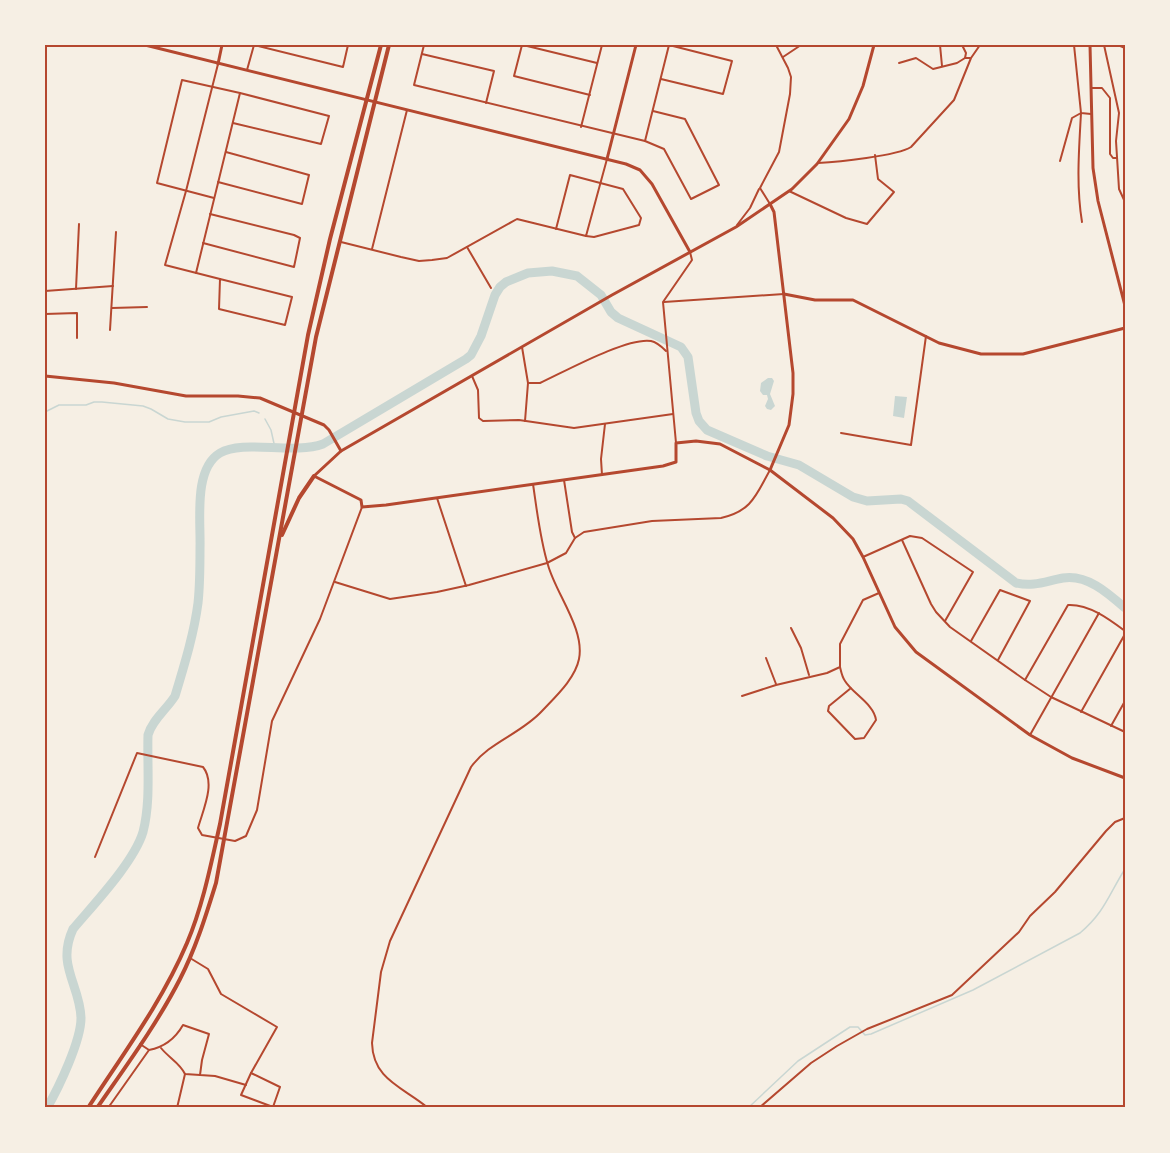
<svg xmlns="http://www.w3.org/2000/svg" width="1170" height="1153" font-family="Ubuntu,sans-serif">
  <rect width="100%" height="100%" fill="#f6efe4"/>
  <!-- water -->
  <g fill="#c9d6d2">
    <polygon points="768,378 772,378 774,381 770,394 775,406 771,410 767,409 765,406 768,399 767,395 763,395 760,391 761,383"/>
    <polygon points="895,396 907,397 904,418 893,416"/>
  </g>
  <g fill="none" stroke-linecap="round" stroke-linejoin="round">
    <!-- stream -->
    <g stroke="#c9d6d2" stroke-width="1.5">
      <polyline points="45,412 59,405 86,405 94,402 102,402 143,406 151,409 168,419 185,422 209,422 221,417 254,411 259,413"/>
      <polyline points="265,419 271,430 275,448"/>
      <path d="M748 1108 798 1061 850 1027H858L865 1035 871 1034 973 990 1080 933C1105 912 1109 894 1125 869"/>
    </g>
    <!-- river -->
    <path stroke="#c9d6d2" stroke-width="9" d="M47 1108C59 1087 81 1041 81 1018 80 984 56 966 73 929 94 904 134 862 143 832 151 801 147 766 148 735 152 720 167 709 175 696 184 666 194 634 198 603 200 585 200 566 200 548 201 522 193 469 220 453 243 439 293 455 323 444L466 359 471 355 481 336 495 295 500 287 506 282 528 273 552 271 577 276 601 295 611 312 618 318 681 347 688 357 696 413 699 421 707 430 767 456 799 465 853 497 867 501 901 499 908 501 1016 583C1034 587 1046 581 1063 578 1087 574 1108 593 1125 608"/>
    <!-- minor -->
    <g stroke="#b5482f" stroke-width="2">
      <polyline points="254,45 343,67 348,45"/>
      <polyline points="424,45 414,85 645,141 664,149 691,199 719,185 685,119 653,111"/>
      <polyline points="522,45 514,76 590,95"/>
      <polyline points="523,45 597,63"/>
      <polyline points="940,45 942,66"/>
      <polyline points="962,45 966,53 965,58"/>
      <polyline points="1074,45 1081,113 1091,114"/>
      <polyline points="1104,45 1119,113 1116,141 1119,189 1125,202"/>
      <polyline points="1118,45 1125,48"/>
      <polyline points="422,54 494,71 486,103"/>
      <polyline points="783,57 801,45"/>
      <polyline points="899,63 916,58 933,69 957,63 965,58 970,58"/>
      <polyline points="218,64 186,191 165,265 220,279"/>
      <polyline points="247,70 254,45"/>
      <polyline points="661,79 723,94 732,61 669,45"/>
      <polyline points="1091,88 1102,88 1110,98 1110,154 1113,158 1117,158"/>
      <path d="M1081 113C1079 150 1076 185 1082 222"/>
      <polyline points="581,127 602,45"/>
      <polyline points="645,141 669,45"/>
      <polyline points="1060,161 1072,118 1081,113"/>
      <path d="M818 163C837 162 897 156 911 147L954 100 971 58 980 45"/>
      <polyline points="218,182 302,204 309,175 226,152"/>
      <polyline points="789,191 846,218 867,224 894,192 878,179 875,155"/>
      <polyline points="214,198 157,183 182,80 240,93 329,116 321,144 233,123"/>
      <polyline points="770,204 760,188 779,152 790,94 791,77 788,68 776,45"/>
      <polyline points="737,225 750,208 759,189"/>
      <polyline points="556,229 570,175 623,189 641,218 639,225 594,237 586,236"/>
      <polyline points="341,242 401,257 419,261 432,260 447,258 517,219 586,236 607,159"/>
      <polyline points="203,243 294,267 300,238 294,235 210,214"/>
      <polyline points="467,247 491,288"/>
      <polyline points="372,249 407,110"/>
      <polyline points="196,273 240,93"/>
      <polygon points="220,279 292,297 285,325 219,309"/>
      <polyline points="76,289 79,224"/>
      <polyline points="45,291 113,286"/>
      <polyline points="664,302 784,294"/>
      <polyline points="112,308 147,307"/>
      <polyline points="45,314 77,313 77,338"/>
      <polyline points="110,330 116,232"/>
      <polyline points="522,347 528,383 525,421"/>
      <polyline points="472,376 478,390 479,418 483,421 519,420 574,428 673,414"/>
      <path d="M528 383H540C564 372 627 337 651 341 657 342 662 347 666 351"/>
      <polyline points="841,433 911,445 926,336"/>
      <polyline points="676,443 663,302 692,260 690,252"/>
      <polyline points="602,475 601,459 605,424"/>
      <polyline points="564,480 572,532 575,538"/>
      <polyline points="437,498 466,586"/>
      <polyline points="902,540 931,604 936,612 950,627 1025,680 1051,697 1125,732"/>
      <polyline points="863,557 910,536 922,538 973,572 945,621"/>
      <path d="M335 582 390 599 437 592 469 585 547 563 566 553 575 538 584 532 652 521 721 518C752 511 756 495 770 470"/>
      <polyline points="791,628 801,648 809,675"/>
      <polyline points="971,641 1000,590 1030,601 998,660"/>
      <polyline points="766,658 776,684"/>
      <path d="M840 667C841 671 842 677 845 681 853 694 874 704 876 720L864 738 855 739 828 711 829 706 851 688"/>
      <path d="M1025 680 1068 605C1089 604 1109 619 1125 631"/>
      <polyline points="742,696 776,685 827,673 840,667 840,644 863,600 879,593"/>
      <polyline points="1081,712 1125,634"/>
      <polyline points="1111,726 1125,701"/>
      <polyline points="1030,735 1099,613"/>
      <path d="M95 857 137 753 203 767C216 783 203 810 198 828L202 835 235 841 246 836 257 810 272 721 320 619 362 507"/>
      <polyline points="190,958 208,969 221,994 277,1027 251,1073"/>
      <polyline points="140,1044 149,1050"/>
      <path d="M161 1048C169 1058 180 1063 185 1074L200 1075"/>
      <polygon points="251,1073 280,1087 273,1107 241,1095"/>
      <path d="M108 1108 149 1050C165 1047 175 1039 183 1025L209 1034 202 1060 200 1075 215 1076 246 1085"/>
      <polyline points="177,1108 185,1074"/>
      <path d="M428 1108C403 1087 373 1080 372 1043L381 972 390 941 471 767C489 742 521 734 542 711 555 697 575 679 579 659 585 629 556 594 548 565 540 539 537 511 533 484"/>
      <polyline points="759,1108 811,1063 837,1046 867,1029 952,995 1019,932 1030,916 1055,892 1106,831 1115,822 1125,818"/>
    </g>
    <!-- tertiary -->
    <g stroke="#b5482f" stroke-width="3">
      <polyline points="145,45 626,164 640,170 652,184 690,252"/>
      <polyline points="1090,45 1093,168 1098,201 1125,306"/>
      <polyline points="218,64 222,45"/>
      <polyline points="607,159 636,45"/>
      <polyline points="770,204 774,212 793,373 793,394 789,425 770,470"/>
      <polyline points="784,294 815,300 853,300 939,343 981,354 1023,354 1125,328"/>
      <polyline points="341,451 612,295 736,227 792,189 817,164 849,119 863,86 874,45"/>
      <polyline points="45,1107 47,1108"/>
    </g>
    <!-- secondary -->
    <polyline stroke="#b5482f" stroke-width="3" points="45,376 114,383 186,396 238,396 260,398 324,425 329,430 341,451 314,476 361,500 362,507 386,505 663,466 676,462 676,443 696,441 720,444 770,470 833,518 853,539 863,557 895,627 916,652 1030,735 1072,758 1125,778"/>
    <!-- trunk -->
    <g stroke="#b5482f" stroke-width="4">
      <polyline points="282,535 299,498 314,476"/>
      <path d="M88 1108C123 1054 162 1002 187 943 203 905 211 864 220 824L308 335 330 239 381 45"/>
      <path d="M97 1108C126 1066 157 1024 180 979 196 948 206 915 216 883L316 337 389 45"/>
    </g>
  </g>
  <!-- border -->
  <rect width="1170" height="1153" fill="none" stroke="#f6efe4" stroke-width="93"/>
  <rect x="46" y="46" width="1078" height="1060" fill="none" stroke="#b5482f" stroke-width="2"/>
</svg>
